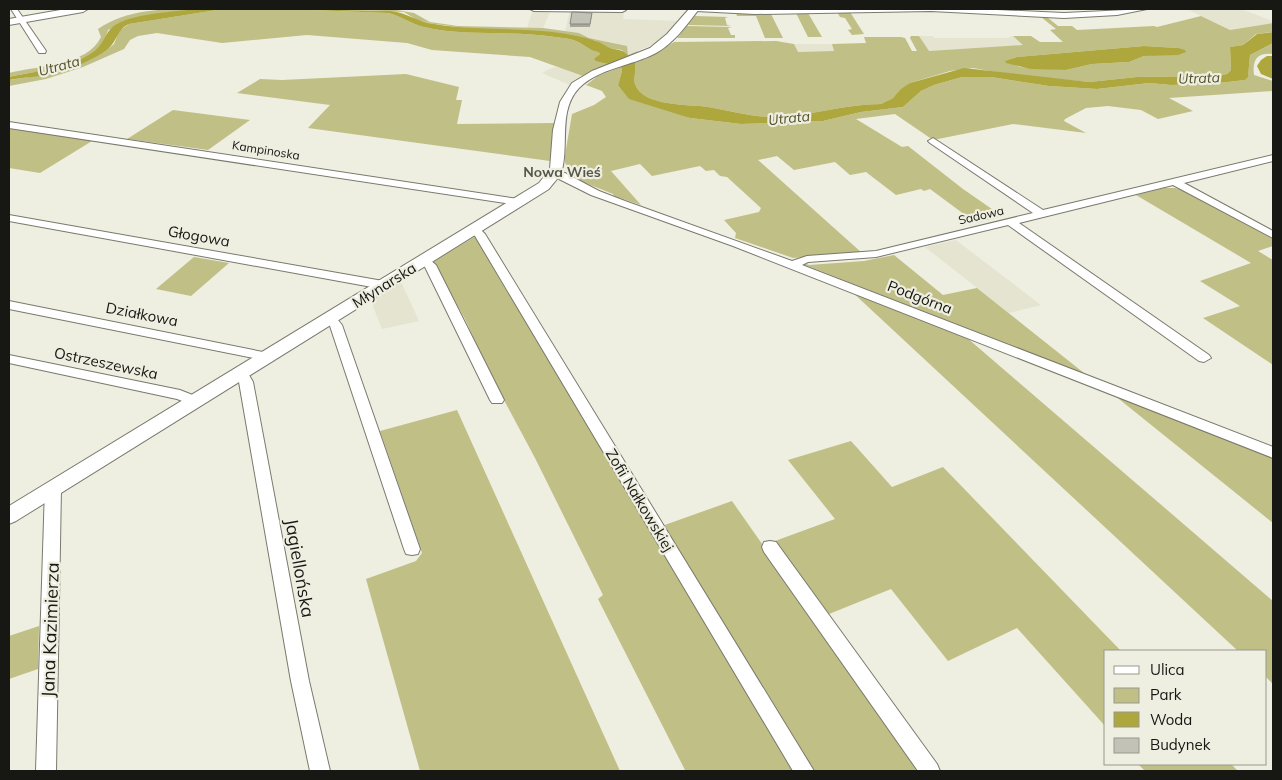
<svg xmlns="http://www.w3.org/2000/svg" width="1282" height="780" font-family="Mulish,sans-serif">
  <rect width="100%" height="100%" fill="#eeeee1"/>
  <!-- built -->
  <g fill="#e4e4d0">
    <polygon points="1198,9 1241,9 1273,21 1273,23 1230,30 1189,10"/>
    <polygon points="533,10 551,10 543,28 527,28"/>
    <polygon points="570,10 624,11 623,19 678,21 656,43 628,55 615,43 589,38 579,33 565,32"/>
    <polygon points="919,36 932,36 935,38 1007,38 1013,36 1024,45 928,51"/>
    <polygon points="794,44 832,44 835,51 797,52"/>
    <polygon points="554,67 561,68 583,76 570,85 542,73"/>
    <polygon points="956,240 957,241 1041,305 1009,313 925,247"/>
    <polygon points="401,282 419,321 382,329 371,301"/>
  </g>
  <!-- green -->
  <g fill="#c0bf86" fill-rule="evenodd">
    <path d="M196 9 135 18 108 30C97 70 41 69 9 77V73C35 66 88 66 101 37L98 29C127 9 162 9 196 9Z"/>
    <path d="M223 9H285L388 13C401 16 411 24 424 27 466 37 512 30 555 37 562 38 571 38 578 42 585 45 590 51 598 52L600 54 595 59 612 65 583 76 530 57 432 50 407 43 307 35 222 43 157 33 138 36 130 40 124 49 83 67 46 79 9 86V80L55 73 79 65 107 50 114 44 119 31 129 24Z"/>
    <polygon points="348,9 391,9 414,13 430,22 458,26 543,28 579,33 589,38 627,46 628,55 638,51 636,55 629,59 622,50 608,48 597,41 557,34 476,29 434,24 417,20 404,12"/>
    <polygon points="837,12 850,12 864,34 852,35 848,30 852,29 845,18 840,17"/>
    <polygon points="736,13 771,14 783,38 765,38 756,16 737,16"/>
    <polygon points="796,13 808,13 822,37 808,37"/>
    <polygon points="695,16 728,17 725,18 727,25 731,26 688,25"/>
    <path d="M1201 16 1230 30 1273 23V32L1256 34 1243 45 1230 47 1231 70 1227 74 1217 76 1137 77 1089 82 1006 74 973 68 950 71 910 83 893 98 881 104C847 104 813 115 779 117 754 118 732 111 708 107 689 104 643 107 635 84 633 78 637 69 635 61L646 59 674 42 776 41 794 44 798 52 834 51 832 44 866 43 864 37H901L905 38 912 51H917L910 38 911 36H919L929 51 1023 45 1013 36H1031L1040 42H1063L1050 30 1056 29 1041 17H1047L1058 26H1072L1077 30 1154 26 1157 27ZM1144 46 1178 48 1160 54 1144 56 1129 62 1092 64 1066 70 1020 67 1006 61 1017 57Z"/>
    <polygon points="687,26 732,27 728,28 731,35 735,35 735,38 677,38"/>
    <path d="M1273 43V54C1257 52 1252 60 1254 75L1273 81V91L1169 98 1193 111 1158 119 1141 110 1108 106 1086 108 1065 119 1064 121 1086 133 1013 124 933 140 895 114 856 119 902 147 908 146 963 189 1002 216 976 223 930 189 924 191 921 189 896 195 866 172 850 175 835 162 794 170 777 156 758 160 862 253 793 258 735 238 736 233 724 220 759 212 761 208 727 177 720 176 714 170 706 171 700 166 652 176 640 164 611 171 641 205 614 196 613 194 578 180 568 171 565 162V155L572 114 594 105 606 97 602 91 586 85 598 76 621 67 622 71 618 85 690 118 741 124 823 121 861 112 903 107 921 91 934 85 962 77H991L1049 86 1097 89 1149 83 1171 85 1219 83 1245 80 1248 76 1250 55Z"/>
    <polygon points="406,74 459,87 456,100 462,100 457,124 556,123 550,161 308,128 330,105 237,93 260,79 282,80"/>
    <polygon points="173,110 250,120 208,150 127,139"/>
    <polygon points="9,128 92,141 40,173 9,168"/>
    <polygon points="1164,188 1175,188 1190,192 1273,238 1273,246 1258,251 1273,260 1273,365 1203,318 1240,306 1200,281 1251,263 1136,195"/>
    <polygon points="476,236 793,771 683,771 685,770 598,599 603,595 535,458 488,370 465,319 433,262"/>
    <polygon points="894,255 943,295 977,288 1089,377 803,264 804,263 809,265 864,261"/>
    <polygon points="194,257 229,263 191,296 156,289"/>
    <polygon points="850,290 966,337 1273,601 1273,684 1266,677 1266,651 1238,651"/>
    <polygon points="1110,392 1273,457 1273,523 1119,399"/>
    <polygon points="457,410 620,771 420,771 366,579 416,561 422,553 380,431"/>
    <polygon points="851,441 892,487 943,467 1121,651 1106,651 1106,727 1017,628 948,661 891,589 829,614 775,541 835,519 788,460"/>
    <polygon points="732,501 921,771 814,771 662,526"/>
    <polygon points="39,626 38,669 9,679 9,636"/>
    <polygon points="1138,764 1231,764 1238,771 1145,771"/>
  </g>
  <!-- water -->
  <g fill="#ada73e">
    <path d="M196 9H223L129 24C117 29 117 42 107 50 92 60 73 69 55 73 40 77 24 77 9 80V77C38 70 68 70 93 52 105 44 105 30 117 24 137 13 173 12 196 9Z"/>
    <path d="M285 9 391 11C407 13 418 22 434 24 487 33 544 24 596 41 601 42 605 46 610 48 615 50 620 49 624 52 629 56 629 59 635 61 637 69 633 78 635 84 643 107 689 104 708 107 732 111 754 118 779 117 813 115 847 104 881 104L893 98 901 89 910 83 964 68 1089 82 1137 77 1217 76 1227 74 1231 70 1230 47 1243 45 1257 34 1273 32V43L1250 55 1248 77 1245 80 1219 83 1171 85 1149 83 1097 89 1049 86 991 77H962L934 85 921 91 903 107 861 112 823 121 741 124 690 118 629 99 618 85 622 71 621 67 596 61 594 59 600 54 598 52C590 51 585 45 578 42 571 38 562 38 555 37 512 30 466 37 424 27 411 24 401 16 388 13Z"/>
    <polygon points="1144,46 1178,48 1185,50 1186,52 1178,55 1144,56 1129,62 1092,64 1066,70 1031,69 1006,63 1005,61 1017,57"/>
    <polygon points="1267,56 1273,56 1273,79 1261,74 1257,66 1261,60"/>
  </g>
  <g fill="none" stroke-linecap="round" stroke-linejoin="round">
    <defs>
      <g id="minor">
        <polygon points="11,9 17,9 46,51 45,53 39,53"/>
        <polygon points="530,9 625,9 626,10 622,12 534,11"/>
        <polygon points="692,9 976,9 1064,13 1147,9 1117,15 1064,18 931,11 755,14 696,11"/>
        <polygon points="9,122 518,199 523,202 518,205 9,128"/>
        <polygon points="933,138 1043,210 1273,155 1273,161 1184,183 1273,231 1273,238 1173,185 1019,223 1209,355 1211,358 1204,362 1199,361 1008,225 876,257 808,262 802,265 1273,447 1273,458 733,246 591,195 549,174 554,171 565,173 599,191 625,201 792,261 807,256 876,251 1033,213 930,143 928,141"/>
        <polygon points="9,215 383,281 389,285 383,289 9,221"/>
        <polygon points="474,226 478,227 485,234 814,771 793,771 475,236 468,229"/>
        <polygon points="424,257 428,258 436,265 504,400 502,403 492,403 490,400 425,267 418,260"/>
        <polygon points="9,301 268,353 275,357 268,361 9,309"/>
        <polygon points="330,314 334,315 342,325 420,549 418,554 412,555 406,554 404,549 330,326 324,318"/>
        <polygon points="9,355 180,390 200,398 202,401 200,404 195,406 177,399 9,363"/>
        <polygon points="238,371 249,375 253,382 309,681 330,771 310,771 291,681 239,382 231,375 233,372"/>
        <polygon points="53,482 58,484 61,488 56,771 36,771 45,488 48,484"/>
        <polygon points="770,541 776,542 937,764 940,771 918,771 764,552 762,547 764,542"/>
      </g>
      <path id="tertiary" d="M689 9H699C687 25 673 44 656 53 632 66 599 68 579 88 558 110 569 144 562 170 560 177 553 183 549 189L16 521 9 524V506L539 183 550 169 553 130 560 102 572 83 592 71 650 48 667 34Z"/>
      <polygon id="secondary" points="66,9 88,9 83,12 9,25 9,19"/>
    </defs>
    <!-- minor casing -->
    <use href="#minor" stroke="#79796d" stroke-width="2"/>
    <!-- tertiary casing -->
    <use href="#tertiary" stroke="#79796d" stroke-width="2"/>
    <!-- secondary casing -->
    <use href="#secondary" stroke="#79796d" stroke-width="2"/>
    <!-- minor -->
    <use href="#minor" fill="#fff" fill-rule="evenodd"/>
    <!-- tertiary -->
    <use href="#tertiary" fill="#fff" fill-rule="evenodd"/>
    <!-- secondary -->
    <use href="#secondary" fill="#fff" fill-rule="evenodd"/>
  </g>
  <!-- wall -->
  <polygon fill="#a7a79d" points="592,13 590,27 570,27 570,24"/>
  <!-- building -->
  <polygon fill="#c2c2b6" stroke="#88887f" points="572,12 592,13 590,24 570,24"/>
  <g text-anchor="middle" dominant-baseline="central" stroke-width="4.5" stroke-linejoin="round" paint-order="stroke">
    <!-- far-street labels -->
    <g font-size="12" fill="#171713" stroke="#eeeee1">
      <text transform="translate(266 150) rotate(9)">Kampinoska</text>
      <text transform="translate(981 215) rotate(-13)">Sadowa</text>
    </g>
    <!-- far-water labels -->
    <g font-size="14" font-style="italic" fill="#525025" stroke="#eeeee1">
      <text transform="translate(59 66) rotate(-15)">Utrata</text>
      <text transform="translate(1199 78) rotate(-2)">Utrata</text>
      <text transform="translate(789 118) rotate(-6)">Utrata</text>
    </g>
    <!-- far-neighbourhood labels -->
    <g font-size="14" font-weight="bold" fill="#56564b" stroke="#eeeee1">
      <text x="562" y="172">Nowa Wieś</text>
    </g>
    <!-- street labels -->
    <g font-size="15" fill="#171713" stroke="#eeeee1">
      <text transform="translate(199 236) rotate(10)">Głogowa</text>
      <text transform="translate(384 285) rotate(-32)">Młynarska</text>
      <text transform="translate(920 297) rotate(21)">Podgórna</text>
      <text transform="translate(142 314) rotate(11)">Działkowa</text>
      <text transform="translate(106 363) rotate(12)">Ostrzeszewska</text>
      <text transform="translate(640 500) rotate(59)">Zofii Nałkowskiej</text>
    </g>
    <!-- near-street labels -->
    <g font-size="18" fill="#171713" stroke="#eeeee1">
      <text transform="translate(300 568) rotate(80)">Jagiellońska</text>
      <text transform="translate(50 630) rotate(-88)">Jana Kazimierza</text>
    </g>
  </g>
  <!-- border -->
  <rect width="1282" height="780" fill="none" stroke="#171713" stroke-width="20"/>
  <!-- legend -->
  <rect x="1104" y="650" width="162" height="115" fill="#eeeee1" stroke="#98988f"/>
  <rect x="1114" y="666" width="25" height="8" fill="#ffffff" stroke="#98988f"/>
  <text x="1150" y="675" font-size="15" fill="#171713">Ulica</text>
  <rect x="1114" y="688" width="25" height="15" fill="#c0bf86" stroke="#98988f"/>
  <text x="1150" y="700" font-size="15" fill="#171713">Park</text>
  <rect x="1114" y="712" width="25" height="15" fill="#ada73e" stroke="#98988f"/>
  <text x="1150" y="725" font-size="15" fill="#171713">Woda</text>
  <rect x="1114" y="738" width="25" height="15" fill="#c2c2b6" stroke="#98988f"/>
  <text x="1150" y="750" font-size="15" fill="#171713">Budynek</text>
</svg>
